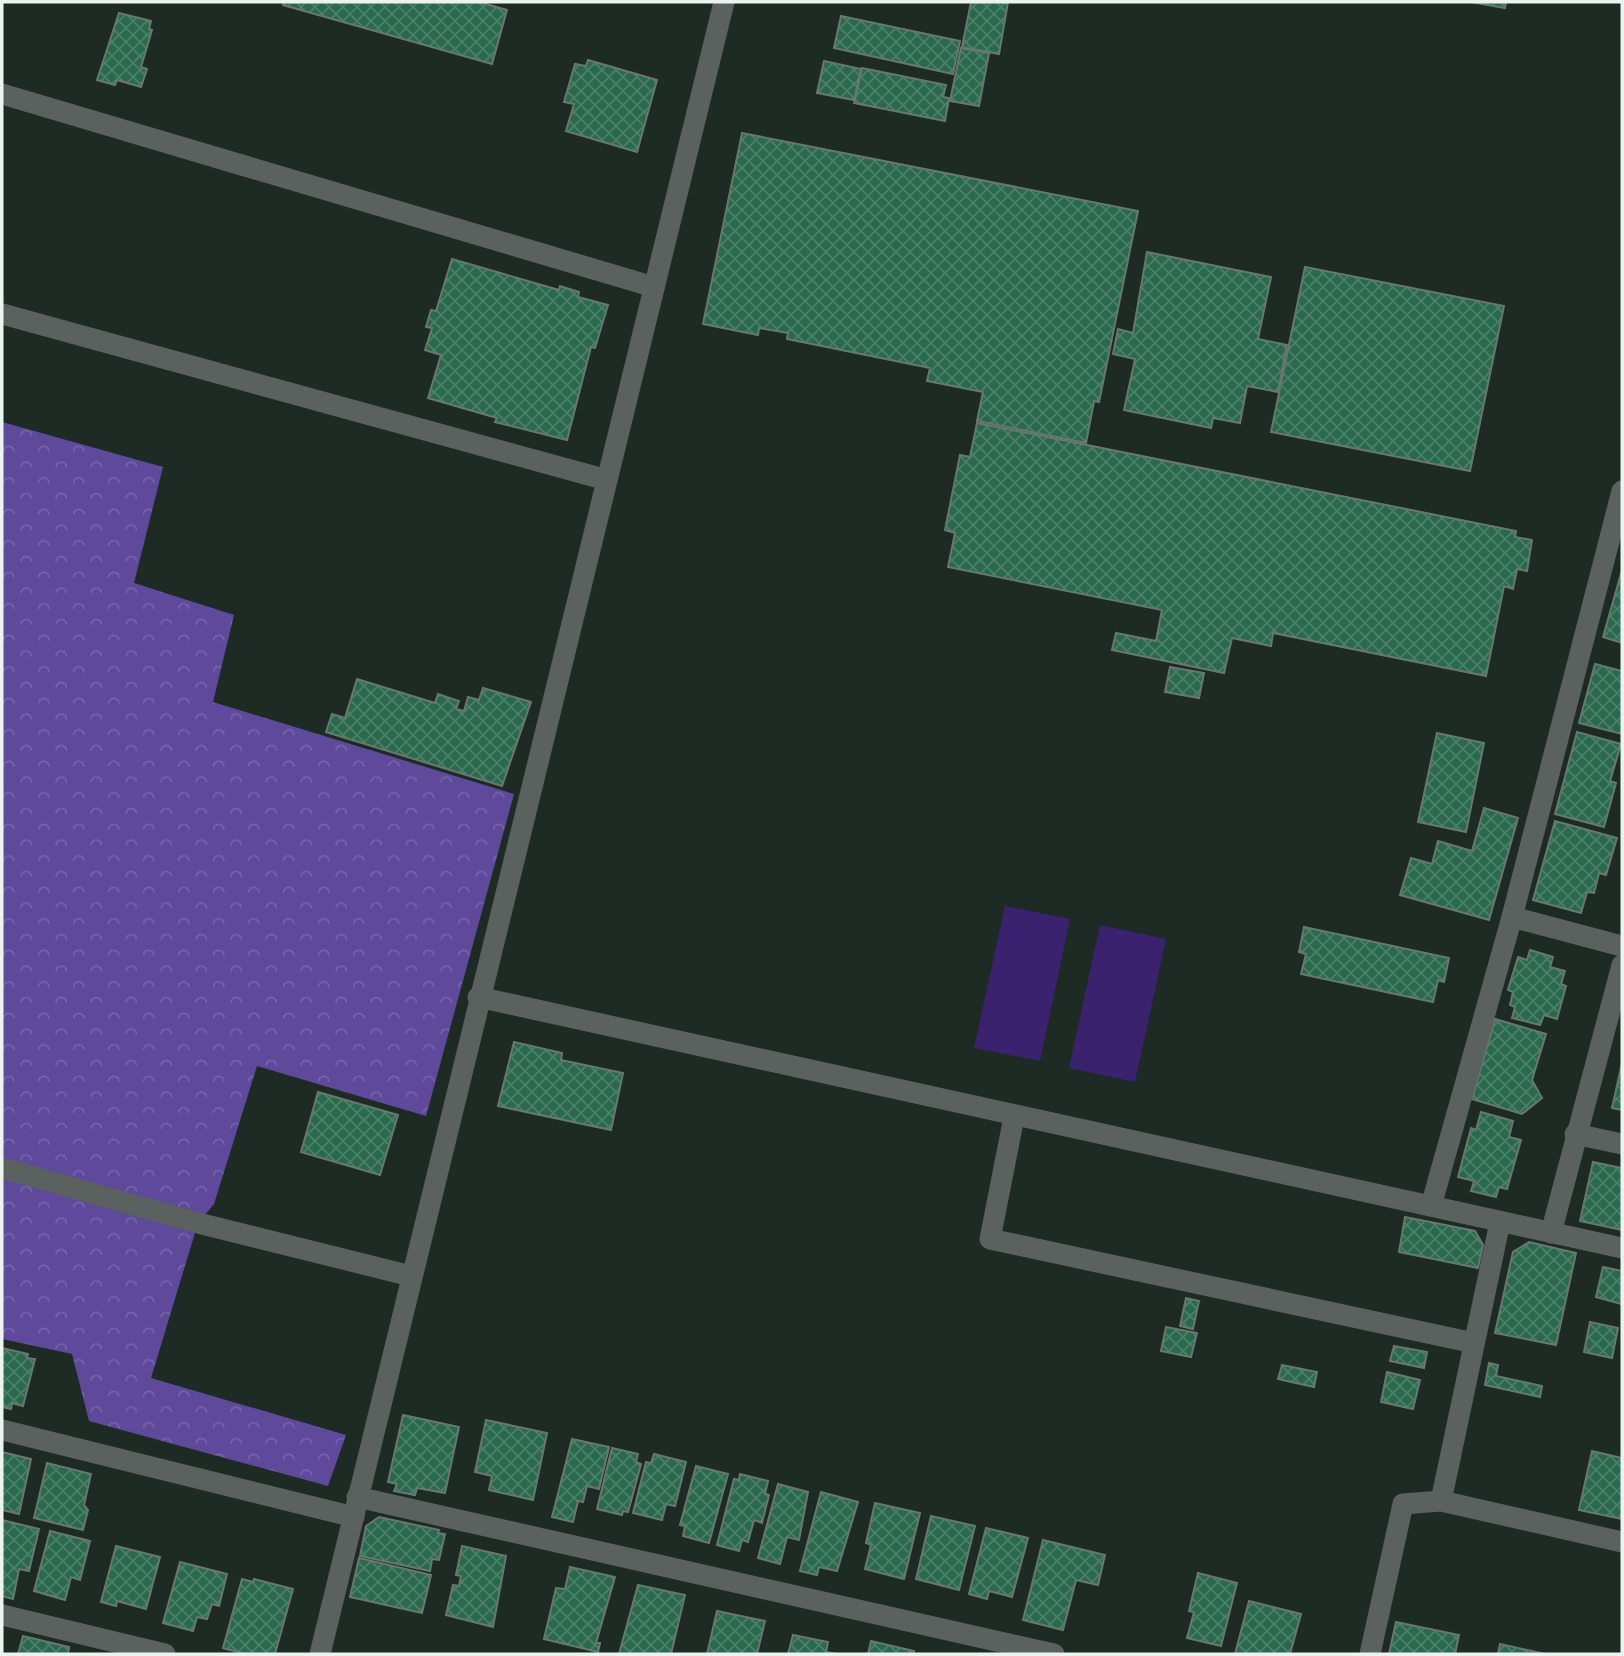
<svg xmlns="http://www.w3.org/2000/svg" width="1624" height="1656" font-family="'Open Sans',sans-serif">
  <defs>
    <pattern id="forest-crowns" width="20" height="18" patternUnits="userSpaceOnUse" patternTransform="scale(1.75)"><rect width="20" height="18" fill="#5e499b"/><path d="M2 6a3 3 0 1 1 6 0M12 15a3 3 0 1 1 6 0" fill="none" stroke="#7564a9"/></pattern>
    <pattern id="building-cross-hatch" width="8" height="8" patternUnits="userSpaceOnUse" patternTransform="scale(1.75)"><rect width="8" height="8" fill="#2b694f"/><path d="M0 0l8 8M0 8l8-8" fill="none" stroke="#4a7f69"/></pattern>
  </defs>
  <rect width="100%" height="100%" fill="#1e2b25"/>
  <!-- forest -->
  <polygon fill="url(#forest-crowns)" points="2,422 163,467 134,583 234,615 213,702 514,794 426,1116 257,1066 214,1204 198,1223 151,1378 346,1435 328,1486 89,1421 72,1354 2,1339"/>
  <!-- garden -->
  <g fill="#3a226e">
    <polygon points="1005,906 1070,919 1040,1061 974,1048"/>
    <polygon points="1100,925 1166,939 1135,1082 1069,1068"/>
  </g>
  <!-- building -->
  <g fill="url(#building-cross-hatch)" stroke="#687870" stroke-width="2">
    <polygon points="284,2 479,2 507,10 492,64 283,5"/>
    <polygon points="971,2 1008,2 999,54 962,47"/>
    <polygon points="1471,2 1506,2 1505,8"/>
    <polygon points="119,13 151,21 149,29 152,30 141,67 147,69 141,87 117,80 115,85 97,80"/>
    <polygon points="841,16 960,41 953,74 834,48"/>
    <polygon points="961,48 989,53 979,106 950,101"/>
    <polygon points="588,60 657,80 637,152 566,131 574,104 564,102 575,64 586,66"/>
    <polygon points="824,61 861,69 854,100 817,93"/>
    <polygon points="862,68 946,85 943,97 949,98 945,121 854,103"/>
    <polygon points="742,133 1138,211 1099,402 1094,401 1086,443 977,421 983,392 927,381 930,368 787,339 788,333 759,328 758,335 703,324"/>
    <polygon points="1147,252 1271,277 1258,339 1287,345 1278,392 1247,386 1240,423 1213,418 1211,428 1124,410 1135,359 1113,354 1118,329 1133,333"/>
    <polygon points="452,259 559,290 560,286 579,292 578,297 608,305 595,348 591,347 567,440 495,422 497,418 428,398 441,355 425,350 432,328 426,327 431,310 436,311"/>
    <polygon points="1305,267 1504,306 1470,471 1271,432"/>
    <polygon points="977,423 1516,531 1515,537 1532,540 1527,571 1517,569 1513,589 1504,586 1486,676 1273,633 1271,646 1232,638 1224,673 1112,650 1116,633 1156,641 1162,610 948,567 955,533 945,530 960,455 970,457"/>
    <polygon points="1622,570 1622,643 1603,637"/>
    <polygon points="1595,664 1622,671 1622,734 1579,723"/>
    <polygon points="1170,667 1204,673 1199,698 1165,692"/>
    <polygon points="357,679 435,703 438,694 459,701 456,709 464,711 468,697 479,700 483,688 531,702 502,786 326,732 332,714 345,718"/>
    <polygon points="1577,732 1621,744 1610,781 1616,783 1604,827 1555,814"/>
    <polygon points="1437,733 1484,743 1466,832 1418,822"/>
    <polygon points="1484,808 1518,818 1489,920 1400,895 1411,858 1432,864 1438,841 1472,851"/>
    <polygon points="1555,821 1617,838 1606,875 1599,873 1594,893 1587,892 1581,913 1533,900"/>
    <polygon points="1304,927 1449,958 1444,982 1438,980 1433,1002 1301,974 1306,954 1299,952"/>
    <polygon points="1530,950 1553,957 1550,967 1565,971 1561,984 1566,986 1557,1019 1544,1015 1540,1025 1512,1018 1515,1007 1510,1005 1513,992 1508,990 1518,957 1527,960"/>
    <polygon points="1495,1019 1546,1034 1532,1080 1542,1098 1522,1114 1472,1099"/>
    <polygon points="514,1042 562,1053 561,1060 623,1073 611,1130 498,1106"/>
    <polygon points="1622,1063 1622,1110 1612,1108"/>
    <polygon points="318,1092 398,1115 380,1175 301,1152"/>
    <polygon points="1481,1112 1513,1121 1509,1137 1521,1140 1507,1189 1499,1187 1496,1197 1471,1191 1474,1181 1458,1177 1471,1128 1476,1130"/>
    <polygon points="1593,1162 1622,1168 1622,1230 1580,1221"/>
    <polygon points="1405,1217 1475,1231 1483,1245 1478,1268 1399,1252"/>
    <polygon points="1529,1242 1576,1253 1556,1345 1495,1333 1513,1252"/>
    <polygon points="1603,1267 1622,1271 1621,1304 1596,1297"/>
    <polygon points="1186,1298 1199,1301 1193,1329 1180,1326"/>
    <polygon points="1590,1322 1618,1328 1612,1358 1584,1352"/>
    <polygon points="1166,1327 1197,1333 1191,1357 1161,1351"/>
    <polygon points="1394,1346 1427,1352 1424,1368 1390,1361"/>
    <polygon points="2,1348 28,1354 27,1358 35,1359 23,1406 12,1403 11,1409 2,1407"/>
    <polygon points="1489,1363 1498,1365 1496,1376 1542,1386 1540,1397 1485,1385"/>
    <polygon points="1282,1365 1317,1372 1314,1387 1278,1379"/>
    <polygon points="1387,1372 1420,1380 1413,1409 1381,1402"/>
    <polygon points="403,1415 459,1427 445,1493 417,1488 415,1495 394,1491 397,1484 388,1482"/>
    <polygon points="486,1420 547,1433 533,1500 489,1490 492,1476 475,1472"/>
    <polygon points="572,1439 609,1447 599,1489 587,1486 583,1502 578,1501 573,1522 552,1517"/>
    <polygon points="612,1448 638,1454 636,1462 641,1464 628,1512 623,1511 622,1515 597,1509"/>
    <polygon points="1592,1451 1622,1458 1622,1519 1579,1510"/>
    <polygon points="2,1452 31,1459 19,1514 2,1510"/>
    <polygon points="654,1454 686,1462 675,1506 666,1504 662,1520 633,1513 646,1462 651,1463"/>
    <polygon points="47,1463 91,1474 84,1505 88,1510 83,1530 34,1518"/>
    <polygon points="696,1466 728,1474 709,1543 683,1536 685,1526 680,1525"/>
    <polygon points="740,1474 768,1481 765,1494 769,1495 762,1523 754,1520 748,1542 742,1540 739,1551 717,1545 734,1479 739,1480"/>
    <polygon points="778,1484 808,1492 799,1540 787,1537 780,1564 758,1558"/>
    <polygon points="821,1492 858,1502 837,1571 819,1567 817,1575 800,1571"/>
    <polygon points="875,1503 920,1513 904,1579 865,1569 871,1545 866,1543"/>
    <polygon points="931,1516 975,1526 959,1590 916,1579"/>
    <polygon points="379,1517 439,1530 438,1533 445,1534 439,1560 432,1559 430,1571 360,1556 366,1526"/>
    <polygon points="2,1520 39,1529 29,1571 19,1569 13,1599 2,1596"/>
    <polygon points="986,1528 1028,1538 1012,1597 989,1591 987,1599 969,1594"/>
    <polygon points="50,1531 90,1541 80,1580 71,1577 65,1600 34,1591"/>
    <polygon points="1043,1540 1105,1555 1098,1585 1076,1580 1063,1630 1023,1620"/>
    <polygon points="116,1546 160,1557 146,1609 117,1601 116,1606 101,1602"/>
    <polygon points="462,1546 506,1556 493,1627 446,1615 453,1585 459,1586 461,1576 456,1575"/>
    <polygon points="359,1558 431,1575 422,1613 350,1597"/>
    <polygon points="180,1562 227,1574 219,1606 212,1604 207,1619 197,1617 193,1631 163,1623"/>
    <polygon points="570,1567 615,1577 596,1643 600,1643 598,1652 544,1639 556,1588 565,1589"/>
    <polygon points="1198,1573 1237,1583 1221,1646 1187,1638 1194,1612 1189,1611"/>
    <polygon points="242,1579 253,1582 254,1579 293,1589 275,1654 245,1654 223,1648"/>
    <polygon points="638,1585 685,1595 671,1654 619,1654"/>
    <polygon points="1249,1601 1301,1614 1290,1654 1235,1654"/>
    <polygon points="717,1611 765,1621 757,1654 707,1654"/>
    <polygon points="1396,1622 1459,1635 1455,1654 1389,1654"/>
    <polygon points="793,1635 828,1642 826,1652 838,1654 788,1654"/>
    <polygon points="23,1636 69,1647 68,1654 18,1654"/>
    <polygon points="871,1641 914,1651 914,1654 868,1654"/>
    <polygon points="1500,1644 1545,1654 1498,1654"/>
  </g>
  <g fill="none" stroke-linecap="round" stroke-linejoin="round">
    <!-- minor -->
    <g stroke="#5a615e" stroke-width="21">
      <polyline points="2,94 654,287"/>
      <polyline points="2,314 607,480"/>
      <polyline points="1512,917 1622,946"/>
      <polyline points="478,997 1622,1248"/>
      <polyline points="1014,1117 990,1239 1474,1343"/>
      <polyline points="1575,1134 1622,1144"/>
      <polyline points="2,1168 198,1223 411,1276"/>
      <polyline points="1431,1206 1512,917 1622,491"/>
      <polyline points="1551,1233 1622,965"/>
      <polyline points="2,1430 354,1517"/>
      <polyline points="357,1497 1054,1654"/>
      <polyline points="1441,1501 1500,1222"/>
      <polyline points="2,1615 165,1654"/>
      <polyline points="320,1654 724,2"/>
      <polyline points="1370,1654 1403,1504 1441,1501 1622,1542"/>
    </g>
  </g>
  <!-- border -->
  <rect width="1624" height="1656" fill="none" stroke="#ebf4f0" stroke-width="7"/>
</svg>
